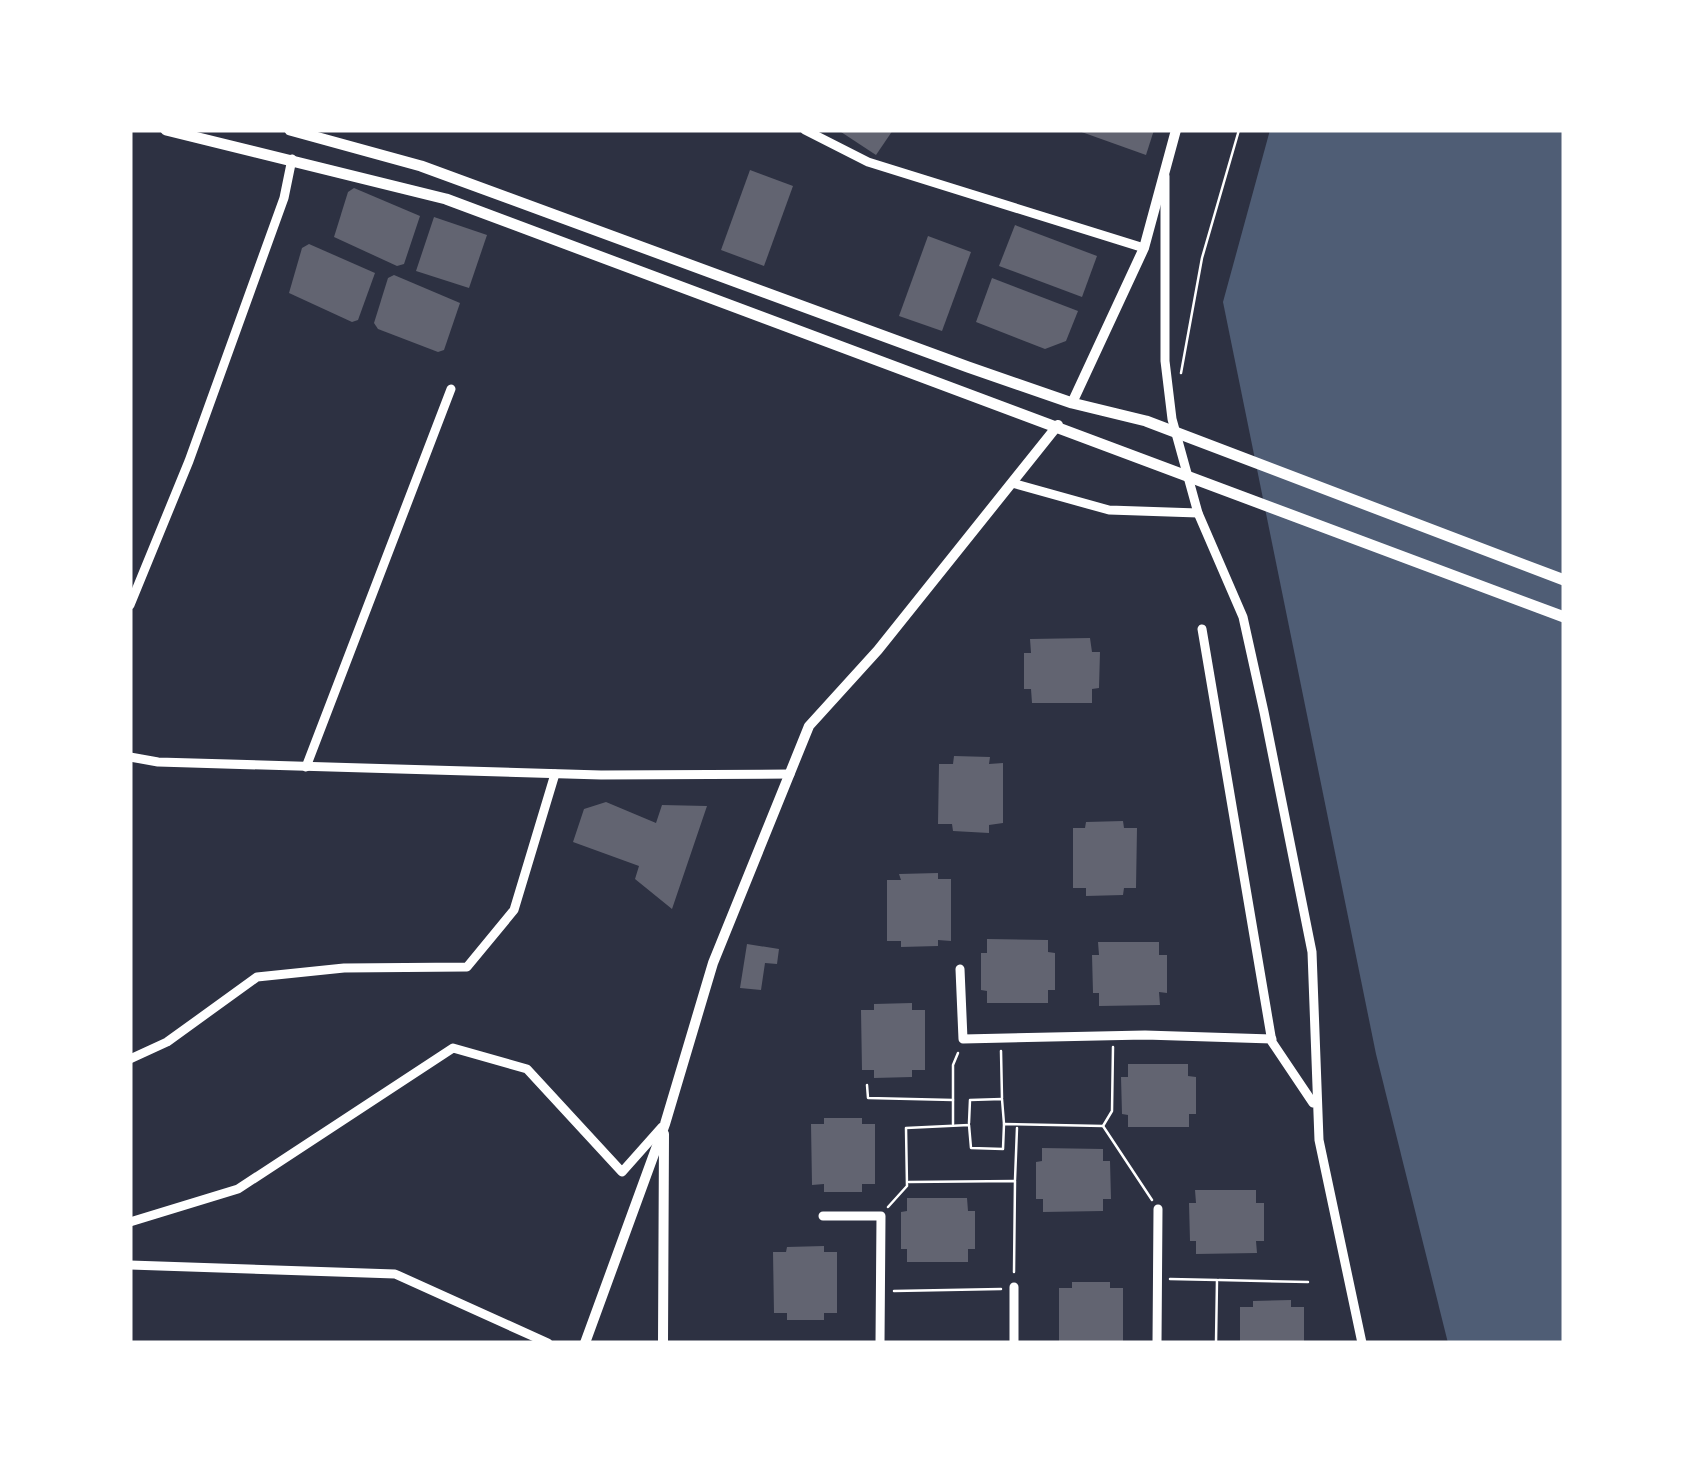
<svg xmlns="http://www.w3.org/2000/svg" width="1694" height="1473" font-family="Quicksand,sans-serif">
  <rect width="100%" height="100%" fill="#2d3142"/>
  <!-- water -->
  <polygon fill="#4f5d75" points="1270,130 1564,130 1564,1343 1448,1343 1376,1054 1223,302"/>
  <!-- building -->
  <g fill="#626471">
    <polygon points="838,130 893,130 876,155"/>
    <polygon points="1076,130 1154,130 1146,155"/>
    <polygon points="750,170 793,186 764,266 721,250"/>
    <polygon points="354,188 420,216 404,264 397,266 334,237 348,192"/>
    <polygon points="434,217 487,235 469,288 416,271"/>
    <polygon points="1015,225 1097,256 1082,297 999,266"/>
    <polygon points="928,236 971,252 942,331 899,316"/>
    <polygon points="309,244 375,273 358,320 352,322 289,293 302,248"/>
    <polygon points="394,275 460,303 444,350 438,352 378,329 374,323 388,278"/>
    <polygon points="992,278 1078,311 1066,341 1045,349 976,322"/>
    <polygon points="1090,638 1092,652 1100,652 1099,688 1092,689 1092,703 1032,703 1031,689 1024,689 1024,653 1031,653 1030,639"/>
    <polygon points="954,756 990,757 989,764 1003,763 1003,823 989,825 989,833 953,831 952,824 938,824 939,764 953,764"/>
    <polygon points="606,802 656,823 662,805 707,806 672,909 635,879 639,866 573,842 584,809"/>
    <polygon points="1123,821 1124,828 1137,828 1136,888 1124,888 1123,895 1086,896 1086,888 1073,888 1073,828 1085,828 1086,822"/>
    <polygon points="938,873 938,879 951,879 951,941 938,940 938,946 901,947 901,941 887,941 887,880 901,880 899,874"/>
    <polygon points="987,939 1048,940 1048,952 1055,953 1055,990 1048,990 1048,1003 987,1003 987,991 981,990 981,953 987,953"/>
    <polygon points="1098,942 1159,942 1159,955 1167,955 1167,993 1159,992 1160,1005 1099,1006 1099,993 1093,993 1092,955 1099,955"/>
    <polygon points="747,944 779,949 777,964 765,963 761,990 740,988"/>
    <polygon points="912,1003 912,1010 925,1010 925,1070 912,1070 912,1077 874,1078 874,1070 862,1070 861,1010 874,1010 874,1004"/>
    <polygon points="1128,1064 1188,1064 1188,1076 1196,1077 1196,1114 1189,1114 1189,1127 1128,1127 1128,1115 1122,1114 1121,1077 1128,1077"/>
    <polygon points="824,1118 862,1118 862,1124 875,1124 875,1184 862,1184 862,1192 824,1192 824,1184 812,1185 811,1124 824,1124"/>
    <polygon points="1042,1148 1103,1149 1103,1161 1110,1161 1111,1199 1103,1199 1103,1211 1043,1212 1043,1199 1036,1199 1036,1162 1042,1161"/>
    <polygon points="1195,1190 1256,1190 1256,1203 1264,1203 1264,1241 1256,1241 1257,1253 1196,1254 1196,1241 1190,1241 1189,1203 1196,1203"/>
    <polygon points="907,1198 967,1198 968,1211 975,1211 975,1249 968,1249 968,1262 907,1262 907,1249 901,1249 901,1212 907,1211"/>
    <polygon points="824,1246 824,1252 837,1252 837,1313 824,1313 824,1320 787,1320 787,1313 774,1313 773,1252 786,1252 787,1247"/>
    <polygon points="1072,1282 1110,1282 1110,1288 1123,1288 1123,1343 1059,1343 1059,1288 1072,1288"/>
    <polygon points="1291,1300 1291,1307 1304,1307 1304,1343 1240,1343 1240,1307 1253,1307 1253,1301"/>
  </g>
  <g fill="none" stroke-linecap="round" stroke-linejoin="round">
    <!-- path -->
    <g stroke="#fff" stroke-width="2.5">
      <polyline points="1181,373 1202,258 1239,130"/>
      <polyline points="1001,1051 1002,1098"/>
      <polyline points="867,1085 868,1098 953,1100"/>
      <polyline points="969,1123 970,1100 1002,1099 1004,1124"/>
      <polyline points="953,1124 953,1065 958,1053"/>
      <polyline points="1103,1126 1112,1111 1113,1047"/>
      <polyline points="1015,1180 1017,1128"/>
      <polyline points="909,1182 1015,1181 1014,1272"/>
      <polyline points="888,1207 907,1186 906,1128 969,1125 971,1148 1003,1149 1004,1124 1103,1126 1152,1200"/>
      <polyline points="1170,1279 1217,1280 1216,1343"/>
      <polyline points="1219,1280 1308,1282"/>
      <polyline points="894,1291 1001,1289"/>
    </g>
    <!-- minor -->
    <g stroke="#fff" stroke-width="9">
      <polyline points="805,130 868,162 1144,248"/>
      <polyline points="1165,176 1165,361 1172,419 1198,513 1243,617 1264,712 1312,952 1319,1140 1362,1343"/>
      <polyline points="1012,483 1109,510 1198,513"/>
      <polyline points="130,605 189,461 284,198 292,159"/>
      <polyline points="1202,629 1272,1042 1313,1103"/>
      <polyline points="130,757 158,762 601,775 790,774"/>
      <polyline points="306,767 451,389"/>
      <polyline points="960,969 963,1039 1145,1035 1272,1039"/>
      <polyline points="130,1059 167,1042 257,977 344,968 467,967 514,910 555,774"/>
      <polyline points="823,1216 881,1216 880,1343"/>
      <polyline points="130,1222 238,1189 453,1048 527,1069 622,1172 662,1127"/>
      <polyline points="130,1265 395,1274 548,1343"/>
      <polyline points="1014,1287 1014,1343"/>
      <polyline points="1157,1343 1158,1209"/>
    </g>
    <!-- tertiary -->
    <g stroke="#fff" stroke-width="10">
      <polyline points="1072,403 1144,248 1176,130"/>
      <polyline points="585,1343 665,1124 713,963 809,726 878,650 1058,425"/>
      <polyline points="663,1343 664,1134"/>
    </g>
    <!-- secondary -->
    <g stroke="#fff" stroke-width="11">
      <polyline points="166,130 446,199 1564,617"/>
      <polyline points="290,130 421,166 968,367 1072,403 1146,421 1564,580"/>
    </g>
  </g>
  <!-- border -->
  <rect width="1694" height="1473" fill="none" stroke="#ffffff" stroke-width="265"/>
</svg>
